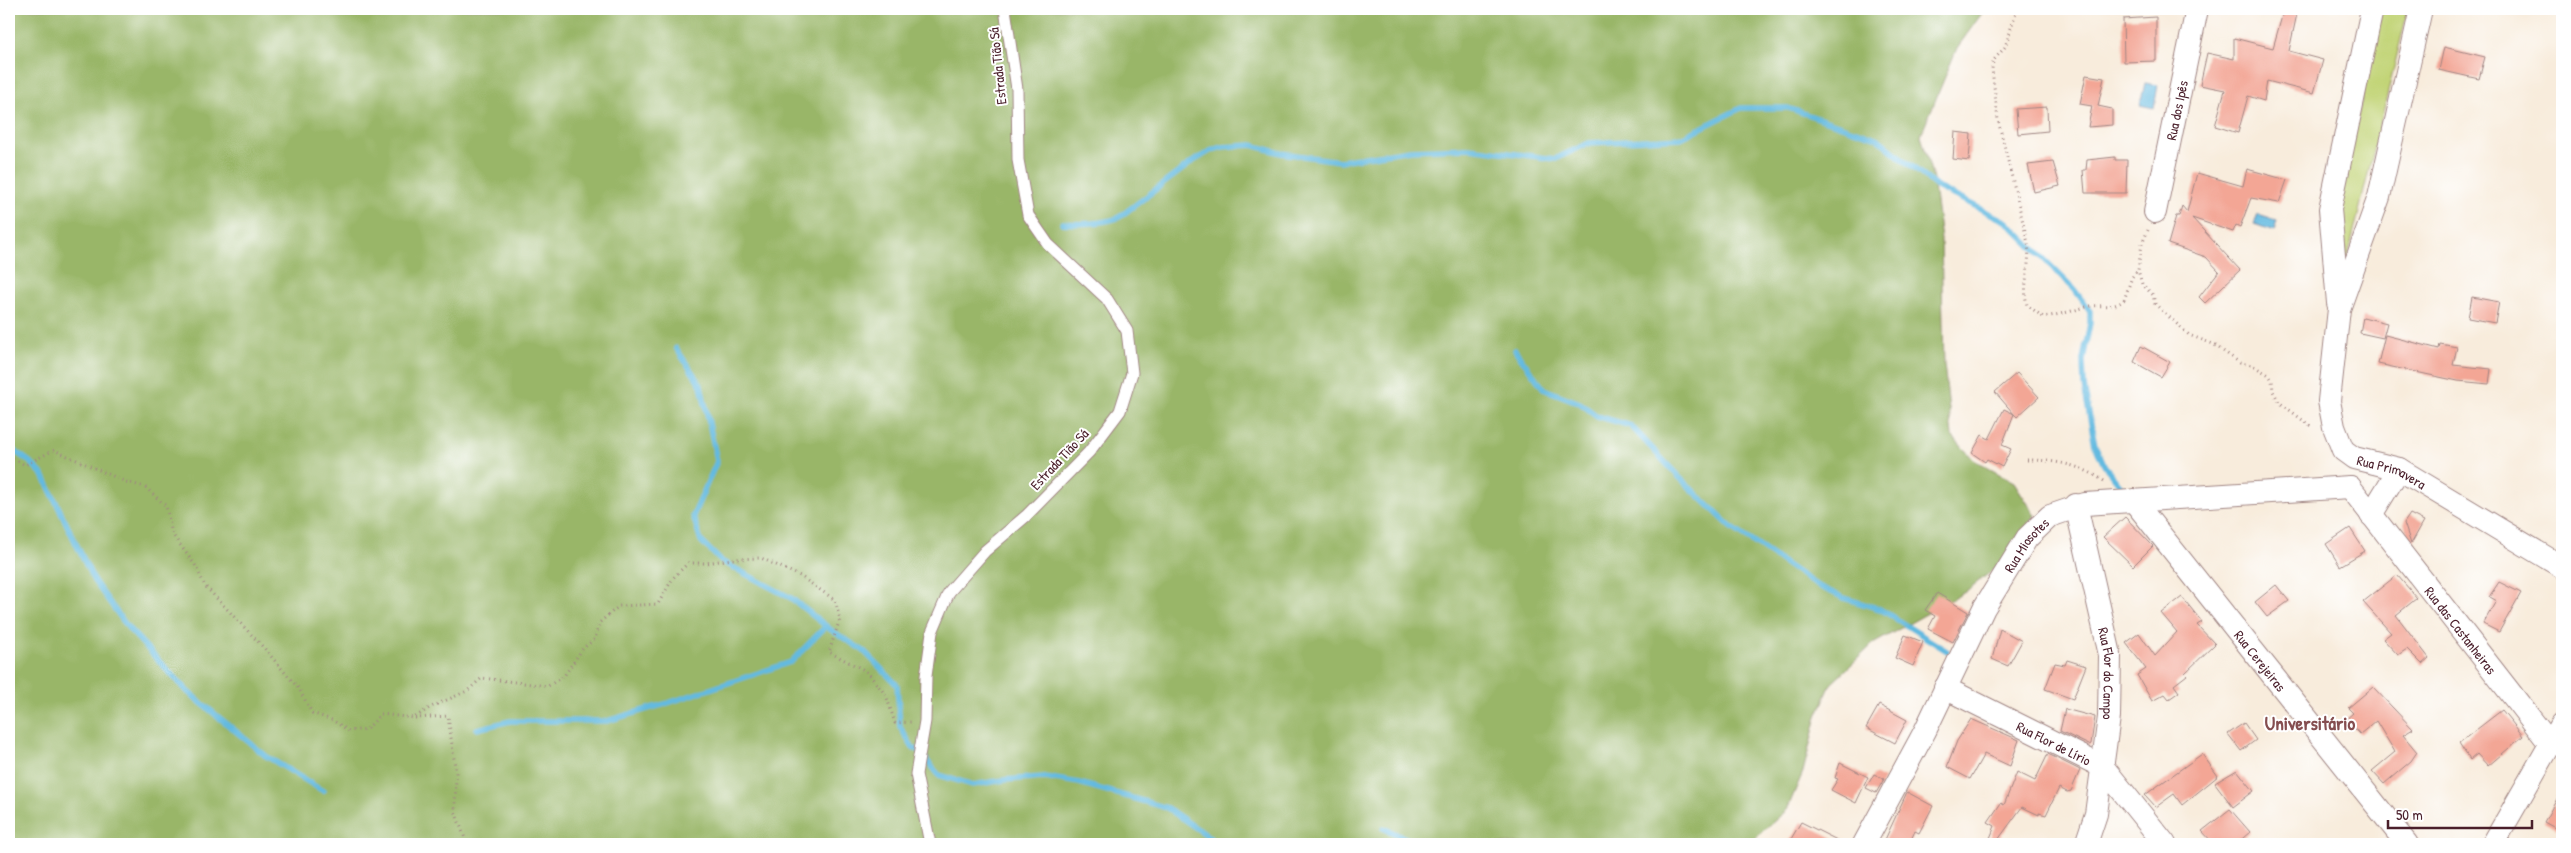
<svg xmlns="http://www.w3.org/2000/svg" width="2571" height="853" font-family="'Patrick Hand',sans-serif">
  <rect width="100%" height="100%" fill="#fff"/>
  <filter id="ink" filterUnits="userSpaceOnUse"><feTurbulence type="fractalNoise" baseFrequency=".02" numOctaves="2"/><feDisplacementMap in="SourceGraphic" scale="10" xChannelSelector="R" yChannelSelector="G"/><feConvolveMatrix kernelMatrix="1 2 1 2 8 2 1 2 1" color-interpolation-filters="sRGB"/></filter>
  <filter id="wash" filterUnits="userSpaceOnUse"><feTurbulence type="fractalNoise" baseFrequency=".0096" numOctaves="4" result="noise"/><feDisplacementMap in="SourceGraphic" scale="20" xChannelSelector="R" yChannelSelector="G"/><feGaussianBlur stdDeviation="1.12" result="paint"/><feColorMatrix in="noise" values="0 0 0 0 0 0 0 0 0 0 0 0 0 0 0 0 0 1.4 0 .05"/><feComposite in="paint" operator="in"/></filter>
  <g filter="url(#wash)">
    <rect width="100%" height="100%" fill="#f8ecdc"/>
    <!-- green -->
    <polygon fill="#c2d477" stroke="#867a51" points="2382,9 2408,10 2343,277 2338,206"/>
    <!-- forest -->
    <polygon fill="#99b668" stroke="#726a4a" points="9,9 1985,9 1957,48 1921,135 1933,179 1941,239 1944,364 1952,436 1974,460 2014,482 2035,515 2011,556 1965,592 1873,644 1831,684 1817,716 1803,772 1787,810 1757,836 1752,844 9,844"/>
    <!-- water -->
    <g fill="#63bae0" stroke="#566c86">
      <polygon points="2145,83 2158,85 2154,108 2140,105"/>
      <polygon points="2258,215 2277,221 2274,231 2254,224"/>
    </g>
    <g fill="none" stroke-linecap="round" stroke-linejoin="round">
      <!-- stream -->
      <g stroke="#63bae0" stroke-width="5.5">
        <path d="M1062 223C1079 225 1103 223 1118 218L1192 162 1212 150 1222 147 1252 145 1281 153 1340 161 1410 150 1469 148 1555 159 1589 143 1681 138 1741 108H1788L1877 138 1937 187 2007 222 2074 289 2090 311V323L2083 360 2084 386 2095 445 2104 465 2128 495"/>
        <polyline points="676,348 701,385 717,461 693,516 701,541 721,561 791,598 831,630 864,651 897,685 900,727 913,748 918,750 939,775 973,785 1004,780 1044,777 1079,783 1167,808 1208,836 1216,844"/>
        <polyline points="1515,350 1544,389 1580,403 1597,416 1631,426 1678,476 1731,527 1816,585 1844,598 1880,609 1947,651"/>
        <polyline points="9,447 30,462 43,475 94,581 129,629 188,692 266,756 323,791"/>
        <polyline points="477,729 510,721 607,721 665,704 791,662 826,626"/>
        <polyline points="1383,828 1419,844"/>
      </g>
    </g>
    <g id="blocks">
      <!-- building -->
      <g fill="#f3a695">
        <polygon points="2284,9 2298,9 2289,51 2323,60 2314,93 2267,81 2264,101 2248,96 2238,133 2215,126 2225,90 2200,85 2207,53 2234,59 2234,38 2273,48"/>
        <polygon points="2156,17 2156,61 2124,62 2123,19"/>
        <polygon points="2444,47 2485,57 2479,79 2439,70"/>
        <polygon points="2086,75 2104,78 2098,106 2112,109 2112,125 2088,127 2092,106 2080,104"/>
        <polygon points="2047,107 2048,131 2018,134 2016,109"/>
        <polygon points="1955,132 1971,134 1969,161 1953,159"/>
        <polygon points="2115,157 2115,160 2127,160 2126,193 2085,193 2083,170 2086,170 2087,160"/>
        <polygon points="2053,162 2060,186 2034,192 2028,165"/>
        <polygon points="2247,169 2287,180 2279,203 2251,198 2240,227 2236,225 2233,232 2192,218 2240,270 2205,303 2199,297 2219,271 2206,257 2168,244 2176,216 2179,216 2182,206 2187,212 2197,173 2243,186"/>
        <polygon points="2472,297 2499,302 2495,323 2468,318"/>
        <polygon points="2363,317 2387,323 2383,338 2360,333"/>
        <polygon points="2385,335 2439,349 2440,344 2457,347 2453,365 2491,369 2489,384 2458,381 2378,364"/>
        <polygon points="2141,346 2170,362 2161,377 2134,362"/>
        <polygon points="2017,373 2039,397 2017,417 2014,414 2002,445 2011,449 2002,467 1987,459 1985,462 1972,453 1982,435 1989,439 2004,409 2014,414 1995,392"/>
        <polygon points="2410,514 2424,521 2411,544 2404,523"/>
        <polygon points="2125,517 2153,546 2133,566 2103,537"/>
        <polygon points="2350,528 2365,551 2340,566 2326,544"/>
        <polygon points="2397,575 2417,598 2396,615 2429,658 2422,664 2407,649 2398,655 2383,639 2391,633 2363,602"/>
        <polygon points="2499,582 2521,593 2499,632 2483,624 2496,601 2489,597"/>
        <polygon points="2276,585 2289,601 2267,617 2255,602"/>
        <polygon points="1937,593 1968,612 1953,642 1928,629 1935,616 1925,610"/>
        <polygon points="2182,597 2202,622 2197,625 2215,644 2185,673 2187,675 2174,685 2179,692 2169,699 2165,694 2152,701 2137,675 2146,669 2126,643 2139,633 2155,656 2177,632 2161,613"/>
        <polygon points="2000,629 2022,641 2008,666 1992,659"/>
        <polygon points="1905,635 1923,642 1913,666 1895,658"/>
        <polygon points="2067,660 2086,666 2073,699 2045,689 2055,663 2065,665"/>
        <polygon points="2373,687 2413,729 2403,735 2417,752 2411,761 2384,784 2372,771 2395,752 2376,721 2360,734 2346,719 2353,713 2348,708"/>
        <polygon points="1879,705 1907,720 1895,743 1866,728"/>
        <polygon points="2065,709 2095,717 2091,744 2089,745 2060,731"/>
        <polygon points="2502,710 2523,736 2488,766 2477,754 2470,760 2459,743"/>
        <polygon points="1971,719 2019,740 2010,766 1984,754 1970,779 1947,767 1957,741"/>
        <polygon points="2244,723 2256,740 2241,751 2228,734"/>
        <polygon points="2048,754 2080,770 2071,791 2067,792 2059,788 2046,815 2039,813 2039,815 2022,807 1995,844 1988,843 1995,826 1988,822 2001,803 2004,805 2017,772 2035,781"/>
        <polygon points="2202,754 2218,776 2182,805 2174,794 2156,807 2145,795"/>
        <polygon points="1840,763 1868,777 1856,803 1831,790 1838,779 1835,778"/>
        <polygon points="2237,770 2254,791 2233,807 2215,783"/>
        <polygon points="1874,774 1884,779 1876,793 1866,788"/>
        <polygon points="2562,790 2562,832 2544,822"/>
        <polygon points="1907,792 1933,806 1919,833 1915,831 1909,844 1883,844"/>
        <polygon points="2230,809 2250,832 2236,844 2214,844 2202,831"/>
        <polygon points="1801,822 1845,844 1788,844"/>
      </g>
    </g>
  </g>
  <g filter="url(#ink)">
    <use href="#blocks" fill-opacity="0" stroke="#a18684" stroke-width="1"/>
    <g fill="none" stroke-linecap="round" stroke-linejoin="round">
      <defs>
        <polyline id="service" points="930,844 916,774 925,721 926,676 932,632 949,592 985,551 1026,516 1089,452 1120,411 1132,373 1127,331 1107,299 1048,244 1028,215 1018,160 1017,89 1005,9"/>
        <g id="minor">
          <path id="s1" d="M2421 9 2379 197 2339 309 2329 401 2334 427 2343 450 2354 458 2399 469 2562 567"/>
          <path id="s2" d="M2155 212 2197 9"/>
          <polyline points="2338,303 2330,209 2372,9"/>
          <path id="s3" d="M2350 487 2551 745"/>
          <path id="s4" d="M2133 500 2407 844"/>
          <path id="s5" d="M2076 505 2110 655 2109 717 2096 814 2086 844"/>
          <polyline points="2371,515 2399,469"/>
          <path id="s6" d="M1945 688 2103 767 2165 844"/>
          <path id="s7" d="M1864 844 1925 731 1984 608 2027 538 2050 516 2085 504 2350 487"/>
          <polyline points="2493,844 2562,724"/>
        </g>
      </defs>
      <!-- service casing -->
      <use href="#service" stroke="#a18684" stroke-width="13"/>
      <!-- minor casing -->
      <use href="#minor" stroke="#a18684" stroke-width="24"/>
      <!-- path -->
      <g stroke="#a18684" stroke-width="3" stroke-dasharray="1 4" stroke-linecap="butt">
        <path d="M2017 9 2005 47 1993 61 1992 69 1998 120 2028 243C2031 264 2022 286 2027 305L2043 317C2058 315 2072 311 2086 307 2100 303 2112 310 2124 300L2132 277 2138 270"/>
        <polyline points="2148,230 2142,244 2138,270 2142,284 2153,295 2155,304 2189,335 2213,344 2240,363 2252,365 2269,375 2272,380 2273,391 2279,402 2313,428"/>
        <polyline points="9,456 25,465 54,450 126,482 145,487 166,506 172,534 195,565 205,586 264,648 299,689 312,713 332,720 349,731 367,729 381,714 414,718 431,707 467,691 482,678 548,686 564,676 583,648 595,639 599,623 619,606 658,604 673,578 688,563 706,563 732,559 761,558 800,576 835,600 840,619 829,652 866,671 886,695 895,723 911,722"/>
        <path d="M2027 460C2056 460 2081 465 2104 481"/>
        <polyline points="415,718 448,716 456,773 455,811 467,844"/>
      </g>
      <!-- service -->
      <use href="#service" stroke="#fff" stroke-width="11"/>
      <!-- minor -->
      <use href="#minor" stroke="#fff" stroke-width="22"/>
    </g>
  </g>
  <g text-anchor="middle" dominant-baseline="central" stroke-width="4" stroke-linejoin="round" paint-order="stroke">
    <!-- street labels -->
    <g font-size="14" fill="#4a1f2b" stroke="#fff">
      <text transform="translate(997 66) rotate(-96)">Estrada Tião Sá</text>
      <text stroke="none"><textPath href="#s2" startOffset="104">Rua dos Ipês</textPath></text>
      <text transform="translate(1059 459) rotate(-47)">Estrada Tião Sá</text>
      <text stroke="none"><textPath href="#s1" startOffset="509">Rua Primavera</textPath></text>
      <text stroke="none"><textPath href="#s7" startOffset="341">Rua Miosotes</textPath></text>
      <text stroke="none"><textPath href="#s3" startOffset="181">Rua das Castanheiras</textPath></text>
      <text stroke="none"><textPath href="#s4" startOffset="205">Rua Cerejeiras</textPath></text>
      <text stroke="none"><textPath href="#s5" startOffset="172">Rua Flor do Campo</textPath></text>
      <text stroke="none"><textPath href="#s6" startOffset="122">Rua Flor de Lírio</textPath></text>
    </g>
    <!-- district labels -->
    <g font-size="19" font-weight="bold" fill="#854e50" stroke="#fff">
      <text x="2310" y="723">Universitário</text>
    </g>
  </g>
  <!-- margin -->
  <rect width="2571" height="853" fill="none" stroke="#fff" stroke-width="30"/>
  <!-- scale -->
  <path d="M2388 820v8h144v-8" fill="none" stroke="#4a1f2b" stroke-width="2.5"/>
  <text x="2396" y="820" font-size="15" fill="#4a1f2b" stroke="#ffffff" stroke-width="4" paint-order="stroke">50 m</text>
</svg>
